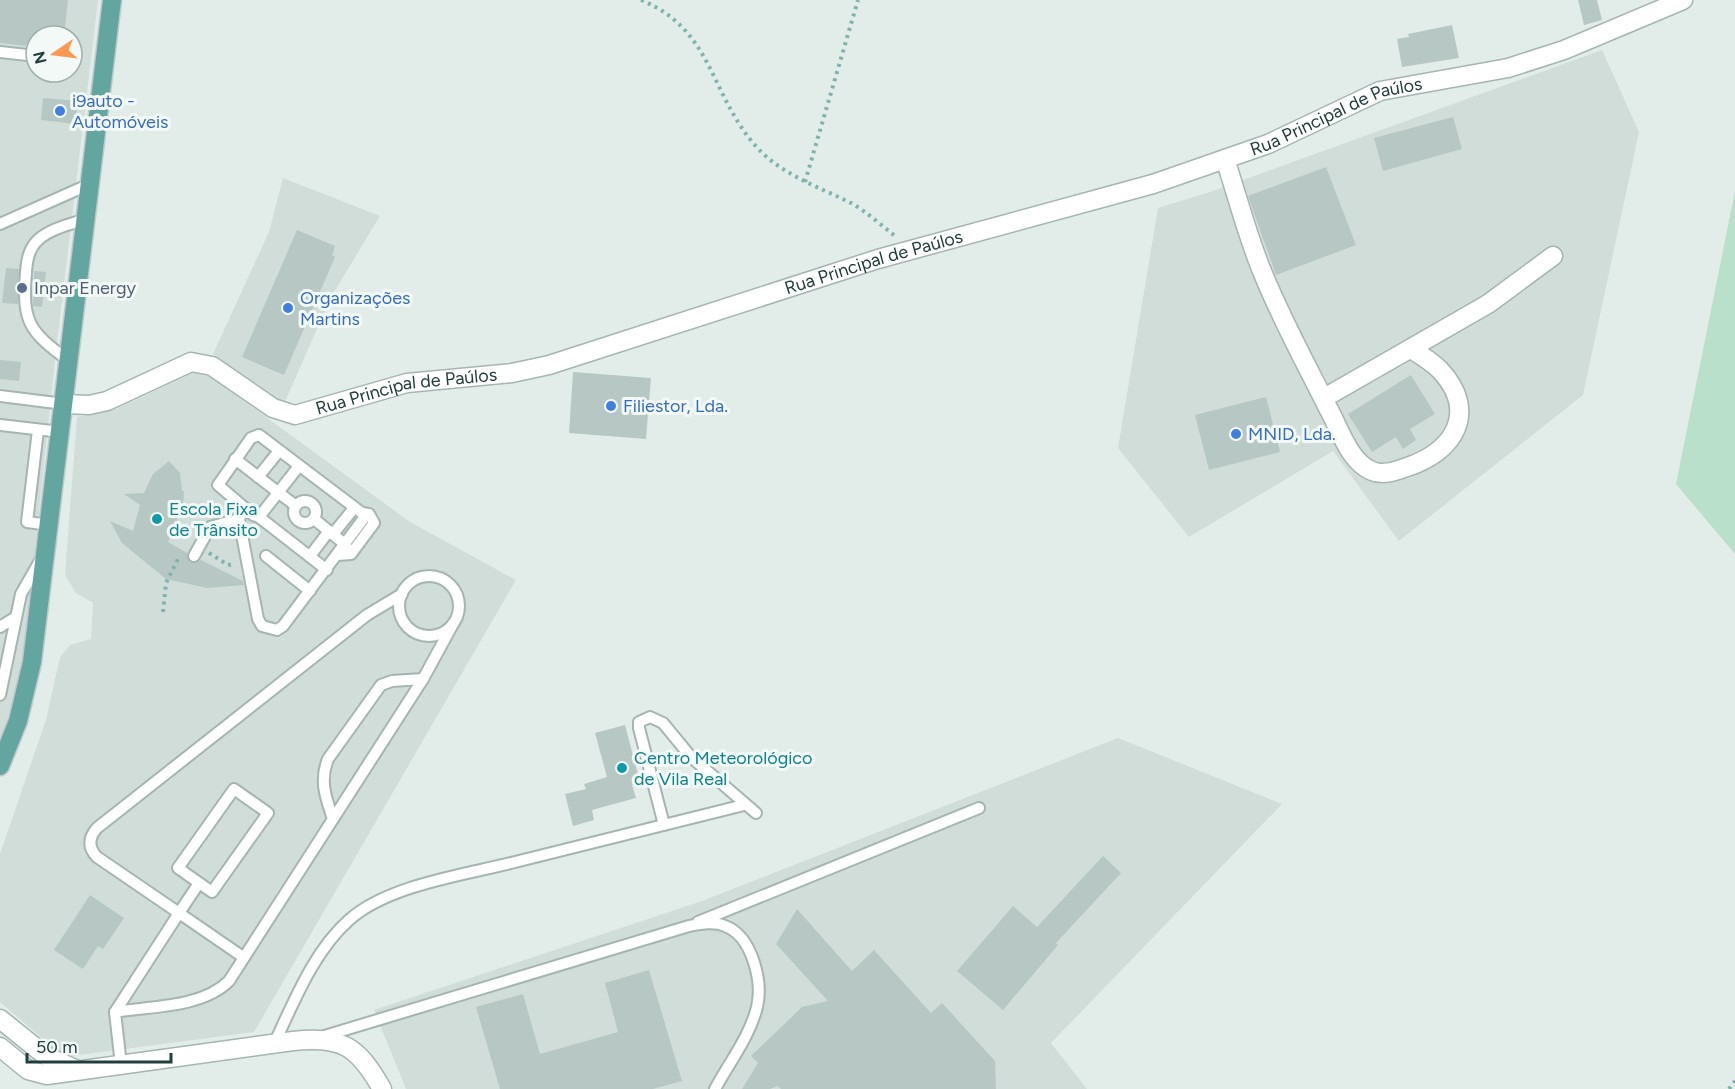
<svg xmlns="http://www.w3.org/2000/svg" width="1735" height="1089" font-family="Figtree,sans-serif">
  <rect width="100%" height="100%" fill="#e2edea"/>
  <!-- built -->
  <g fill="#d0ddd9" fill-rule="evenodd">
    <path d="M0 0H98L56 351 25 645 11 709 0 741ZM36 36H72V72H36Z"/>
    <polygon points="1602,50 1639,132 1583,395 1399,541 1333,451 1189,537 1118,448 1158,208 1213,191"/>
    <polygon points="283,178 380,216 331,297 284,404 213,354 269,232"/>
    <polygon points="193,373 211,377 410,522 516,580 254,1032 64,1057 0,1002 0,854 46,720 60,657 70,645 91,639 93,603 76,593 65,575 77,417 116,409"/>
    <polygon points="1118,738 1282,804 1051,1043 1087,1089 406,1089 374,1010 702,901"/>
  </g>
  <!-- green -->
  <polygon fill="#b9e0ca" points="1735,191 1735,554 1676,484"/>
  <!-- building -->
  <g fill="#b7c8c4">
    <polygon points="0,0 68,0 64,36 36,36 36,47 0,43"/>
    <polygon points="1578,0 1597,0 1602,20 1584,25"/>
    <polygon points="1452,25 1459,58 1402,67 1397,39 1409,37 1408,34"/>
    <polygon points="43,98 78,101 75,124 41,120"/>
    <polygon points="1453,117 1462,149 1383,171 1374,138"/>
    <polygon points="1326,167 1356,245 1276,275 1248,196"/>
    <polygon points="297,230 335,246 332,255 335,257 284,375 242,357"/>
    <polygon points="6,268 19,269 18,304 2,303"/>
    <polygon points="34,271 46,272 42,307 33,306"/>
    <polygon points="0,360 21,362 19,381 0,379"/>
    <polygon points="573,372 651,378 646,439 569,433"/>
    <polygon points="1411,375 1435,414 1410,429 1416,440 1403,449 1396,437 1372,452 1348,414"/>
    <polygon points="1266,397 1280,452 1209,470 1195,415"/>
    <polygon points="169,461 180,473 182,491 184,491 183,505 168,542 187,553 190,562 195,563 201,560 243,581 244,585 207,588 166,579 122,543 110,521 133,531 140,505 124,494 144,493 153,474"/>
    <polygon points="625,725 640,782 632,785 636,798 592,810 594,820 573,826 565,794 586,789 584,784 607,777 595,733"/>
    <polygon points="1103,856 1121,873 1056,943 1058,945 1003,1010 957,971 1013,906 1037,927"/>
    <polygon points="90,895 124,918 103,949 98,946 83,969 54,950"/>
    <polygon points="797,909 852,971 874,950 931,1013 942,1003 995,1061 996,1089 781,1089 778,1086 770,1089 742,1089 758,1063 751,1056 802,1007 828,1001 776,944"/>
    <polygon points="649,970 682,1081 653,1089 500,1089 476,1007 523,994 540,1054 618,1032 605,983"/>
  </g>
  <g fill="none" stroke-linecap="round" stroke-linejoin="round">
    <defs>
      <g id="service">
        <polyline points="0,52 36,56"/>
        <polyline points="0,224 90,184"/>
        <path d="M69 361C29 331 22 323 26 272 27 259 29 248 39 239 52 228 71 224 86 219"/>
        <polyline points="0,396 64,404"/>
        <polyline points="0,425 61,432"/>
        <polyline points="38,430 27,522 50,525"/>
        <polyline points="235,459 296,506"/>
        <polyline points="258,477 279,451"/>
        <circle cx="305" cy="512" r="11"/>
        <polyline points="244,507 239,519 258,619 262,626 277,630 283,626 364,518 362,513 259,435 251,438 218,485 253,515 259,517 299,466"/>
        <polyline points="259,517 327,570"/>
        <polyline points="314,519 346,545"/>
        <polyline points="333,534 354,508"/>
        <polyline points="338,555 351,554 374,523 369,514 362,513"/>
        <polyline points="194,556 210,527 239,519"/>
        <polyline points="266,556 310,591"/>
        <polyline points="310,556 329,531"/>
        <circle cx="429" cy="606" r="30"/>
        <polyline points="0,627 16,617"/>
        <polyline points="0,695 21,594 41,559"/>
        <polygon points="234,789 268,813 212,892 178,868"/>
        <path d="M333 819C326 798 319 781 328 759L381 685 392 681 423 679"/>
        <polyline points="664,825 639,728 639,722 650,717 663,723 691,757 756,813"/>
        <path d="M199 883 179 913 97 857C88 848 88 838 97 828L367 615 402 594"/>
        <polyline points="698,922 979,808"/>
        <polyline points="115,1012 179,913 243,957"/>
        <path d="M321 1037 689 926C700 924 714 921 725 926 752 936 763 981 757 1007 750 1036 729 1063 715 1089"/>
        <path d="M274 1044C294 1002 313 952 349 920 388 885 464 875 515 862 591 843 668 824 744 805"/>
        <path d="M121 1065 115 1012C150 1006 202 1008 229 981L423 679 453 624"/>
      </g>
      <g id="minor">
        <path d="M1225 159C1238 198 1248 239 1264 276 1283 322 1306 364 1328 408 1339 427 1349 462 1372 471 1383 476 1396 471 1407 467 1454 452 1479 412 1440 370 1432 362 1421 355 1411 349"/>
        <polyline points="1324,398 1488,304 1553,256"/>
        <polyline points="0,1019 46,1056 77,1070"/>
        <path d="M0 1047 28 1070 47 1075 293 1041C342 1036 358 1046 382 1089"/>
      </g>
      <g id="tertiary">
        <path id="s1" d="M64 404 89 405 107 401 191 362 212 366 273 408 295 415 407 383 512 373 549 365 878 259 1153 184 1268 144 1380 91 1508 68 1564 50 1683 0"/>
      </g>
      <polyline id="primary" points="0,766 18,721 32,662 112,0"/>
    </defs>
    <!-- service casing -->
    <use href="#service" stroke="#a4b5b2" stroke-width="14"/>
    <!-- minor casing -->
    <use href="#minor" stroke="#a4b5b2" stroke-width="21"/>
    <!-- tertiary casing -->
    <use href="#tertiary" stroke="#a4b5b2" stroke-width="21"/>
    <!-- primary casing -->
    <use href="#primary" stroke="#c1c9c8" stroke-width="21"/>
    <!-- path -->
    <g stroke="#80b3ac" stroke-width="4" stroke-dasharray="3 4.5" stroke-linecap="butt">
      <path d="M641 0C712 29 709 91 754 144 779 174 817 186 851 203 867 212 881 225 895 236"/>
      <polyline points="805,182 858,0"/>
      <polyline points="209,553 228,565 234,564"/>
      <polyline points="163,612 166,583 179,557"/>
      <polyline points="1729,1089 1735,1081"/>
    </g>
    <!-- service -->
    <use href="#service" stroke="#fff" stroke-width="10"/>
    <!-- minor -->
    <use href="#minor" stroke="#fff" stroke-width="18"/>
    <!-- tertiary -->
    <use href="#tertiary" stroke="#fff" stroke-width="18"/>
    <!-- primary -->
    <use href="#primary" stroke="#63a6a0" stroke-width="18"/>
  </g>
  <!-- markers -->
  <g fill="#3f7fe0" stroke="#f3f9f7" stroke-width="2">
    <circle cx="60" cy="111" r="6"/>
    <circle cx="288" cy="308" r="6"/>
    <circle cx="611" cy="406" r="6"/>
    <circle cx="1236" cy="434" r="6"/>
  </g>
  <circle fill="#5c6f8a" stroke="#f3f9f7" stroke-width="2" cx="22" cy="288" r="6"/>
  <g fill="#0f9aa8" stroke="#f3f9f7" stroke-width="2">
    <circle cx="157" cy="519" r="6"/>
    <circle cx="622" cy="768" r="6"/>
  </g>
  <g text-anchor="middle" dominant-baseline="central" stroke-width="6" stroke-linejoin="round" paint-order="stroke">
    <!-- shop labels -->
    <g font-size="18" fill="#366cbe" stroke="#f3f9f7" text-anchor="start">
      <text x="72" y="101">i9auto -<tspan x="72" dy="21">Automóveis</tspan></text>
      <text x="300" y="298">Organizações<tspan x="300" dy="21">Martins</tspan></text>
      <text x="623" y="406">Filiestor, Lda.</text>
      <text x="1248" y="434">MNID, Lda.</text>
    </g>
    <!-- street labels -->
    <g font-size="18" fill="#203f3c" stroke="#f3f9f7">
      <text stroke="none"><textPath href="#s1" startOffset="1341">Rua Principal de Paúlos</textPath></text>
      <text stroke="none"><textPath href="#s1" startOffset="855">Rua Principal de Paúlos</textPath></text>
      <text stroke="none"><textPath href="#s1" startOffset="369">Rua Principal de Paúlos</textPath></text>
    </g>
    <!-- service labels -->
    <g font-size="18" fill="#4e5e75" stroke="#f3f9f7" text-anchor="start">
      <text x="34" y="288">Inpar Energy</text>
    </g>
    <!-- culture labels -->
    <g font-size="18" fill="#0d838f" stroke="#f3f9f7" text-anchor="start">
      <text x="169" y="509">Escola Fixa<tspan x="169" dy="21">de Trânsito</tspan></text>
      <text x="634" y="758">Centro Meteorológico<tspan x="634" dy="21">de Vila Real</tspan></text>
    </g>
  </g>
  <!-- north arrow -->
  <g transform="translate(54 54) rotate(256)"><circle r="28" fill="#f3f9f7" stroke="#9fafac" stroke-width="1.5"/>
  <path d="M0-4.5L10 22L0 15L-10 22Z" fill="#fc9851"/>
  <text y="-9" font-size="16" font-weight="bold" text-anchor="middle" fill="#203f3c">N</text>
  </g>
  <!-- scale -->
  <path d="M27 1053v9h144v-9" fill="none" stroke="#203f3c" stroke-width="3"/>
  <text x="36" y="1053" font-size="18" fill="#203f3c" stroke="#f3f9f7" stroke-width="4.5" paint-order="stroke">50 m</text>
</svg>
